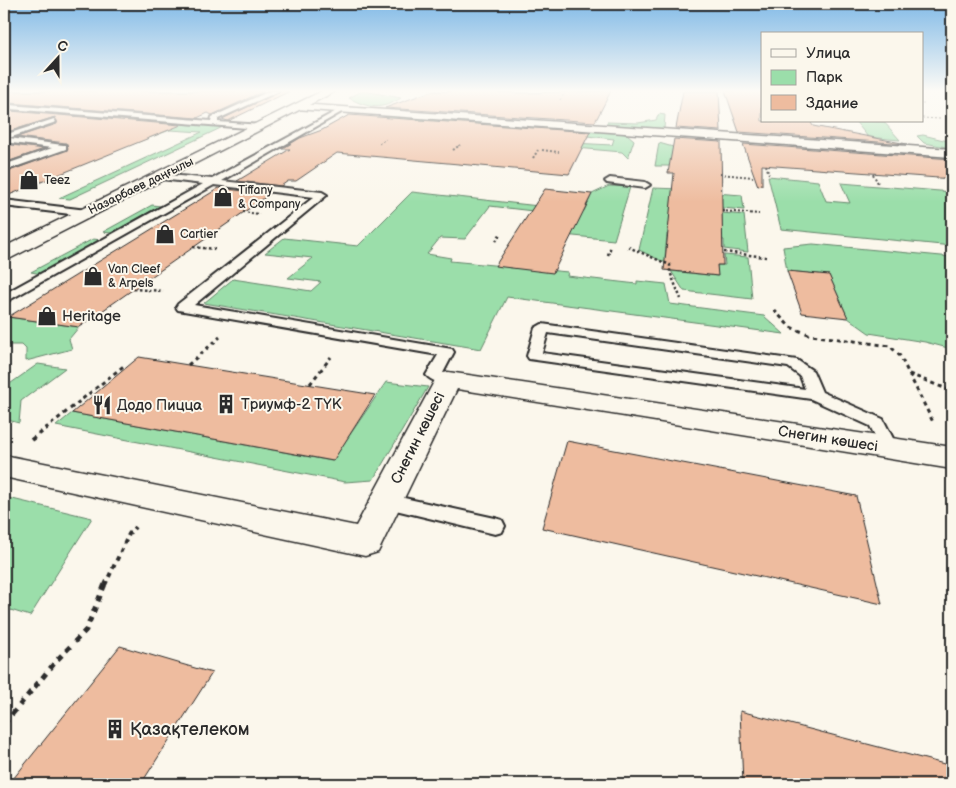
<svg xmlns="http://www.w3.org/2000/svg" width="956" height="788" font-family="'Balsamiq Sans',sans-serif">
  <rect width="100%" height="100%" fill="#fbf7ec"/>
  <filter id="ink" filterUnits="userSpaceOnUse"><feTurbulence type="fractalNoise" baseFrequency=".02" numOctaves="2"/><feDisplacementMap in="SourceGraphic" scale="10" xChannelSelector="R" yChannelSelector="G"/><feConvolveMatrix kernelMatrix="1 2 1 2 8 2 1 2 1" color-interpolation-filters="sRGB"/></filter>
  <g filter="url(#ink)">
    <!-- green -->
    <g fill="#9bdeaa" stroke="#63846a">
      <path d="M362 91H365L401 98C381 110 370 109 349 98Z"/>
      <polygon points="659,114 665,115 664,129 606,125 607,122 638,123 656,120"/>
      <polygon points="87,116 225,126 70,199 59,198 202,132 170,130 133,144 54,127"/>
      <polygon points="395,116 609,132 627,134 634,140 628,158 622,152 542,145 534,141 612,145 614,139 578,135 370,125 383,117"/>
      <polygon points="855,121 884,122 900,140 868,137"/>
      <polygon points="923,135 952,142 952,148 924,143 917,136"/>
      <polygon points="659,143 673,147 676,166 655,166"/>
      <polygon points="768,176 818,181 826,201 850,203 841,183 952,192 952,246 781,229"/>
      <polygon points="609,186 630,187 614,240 523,231 533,211 490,206 465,239 440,238 427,254 451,258 450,261 568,272 567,276 637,284 637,281 666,284 670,304 764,316 784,334 507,297 481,349 204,303 233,279 311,291 321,282 288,278 313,258 265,253 284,238 358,246 412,192 584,211 592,194"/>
      <polygon points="653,188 680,189 671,234 667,234 665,258 669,259 668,264 639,250"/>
      <polygon points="715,193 742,195 744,210 722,208"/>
      <polygon points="152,205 160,206 111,233 103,232"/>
      <polygon points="722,213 744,215 748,252 724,249 724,240 717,239"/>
      <polygon points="93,239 102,240 42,274 31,272"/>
      <polygon points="813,244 952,257 952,349 925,342 869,333 848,318 829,275 787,271 783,247"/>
      <polygon points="724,255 748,257 752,299 684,291 671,271 717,276 717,265 725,265"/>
      <polygon points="8,317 79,327 69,339 72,349 26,361 26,349 22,345 4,345 4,319"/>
      <polygon points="38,364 65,368 21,401 19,423 4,419 4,388"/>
      <polygon points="386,382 428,387 373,480 345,482 56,426 72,413 332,461"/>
      <polygon points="4,497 92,518 30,616 4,608"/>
    </g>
    <!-- building -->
    <g fill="#eebc9f" stroke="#2b2b2b">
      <polygon points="4,91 264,91 212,115 208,113 197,118 9,103 4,105"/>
      <polygon points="281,91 290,91 228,121 222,119"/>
      <polygon points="432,91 523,93 611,91 595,122 385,108"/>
      <polygon points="683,91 719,91 721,131 676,128"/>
      <polygon points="725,91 762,91 762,121 810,121 813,126 907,144 739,132"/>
      <polygon points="10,111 181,125 4,197 4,173 68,149 66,143 17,137 57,124 55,117 4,133 4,113"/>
      <polygon points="349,115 590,132 569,174 337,153 296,181 288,181 281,186 237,181 290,149 282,149 300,138 322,130"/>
      <polygon points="674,139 721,142 723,265 717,265 718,276 664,270 674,173 668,173"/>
      <polygon points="4,144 44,149 4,163"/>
      <polygon points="743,144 952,159 952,179 762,165 762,185 758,186"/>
      <polygon points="219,188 270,194 79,327 8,317"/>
      <polygon points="545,189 592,194 553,273 495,266"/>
      <polygon points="787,271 829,275 848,318 802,313"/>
      <polygon points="139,357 188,365 375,395 333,461 72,413"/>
      <polygon points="567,441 856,496 882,604 542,528"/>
      <polygon points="120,646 212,673 141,784 9,784"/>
      <polygon points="740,711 952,766 952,784 743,784"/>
    </g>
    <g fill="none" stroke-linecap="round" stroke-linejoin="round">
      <defs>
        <g id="service">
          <polygon points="270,91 279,91 218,119 218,122 262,125 259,129 10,109 4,111 4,107 9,105 211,121 212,117"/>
          <path d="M340 109 345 110 222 181 322 192 327 195 194 305 452 349 454 352 443 373 454 377 456 380 454 383C445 385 432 382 426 375L438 355 178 310 176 307 178 304 314 197 214 185 4 303V294L203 184 161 179 157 176 158 174 212 179Z"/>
          <polygon points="54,119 56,122 9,138 63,145 66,145 66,149 4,171 4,165 52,148 4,142 4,135"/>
          <polygon points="610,178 645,182 650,185 645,188 607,183 605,181"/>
          <polygon points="4,200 87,210 92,213 87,216 4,206"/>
          <path d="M542 324 797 360 813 371 822 392 883 419 898 448 895 452 889 454 883 452 870 426 811 399 529 359 527 356 535 328ZM548 333 788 367 800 376 805 389 542 353Z"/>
          <polygon points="386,494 495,518 502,520 505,526 502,532 495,534 379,506 376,501 379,496"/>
        </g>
        <g id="minor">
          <polygon points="300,104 952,149 952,157 296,109 294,107"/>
          <polygon points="448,372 952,447 952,469 457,389 378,552 365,556 4,477 4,455 356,526 435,380 439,374"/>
        </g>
        <polygon id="secondary" points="322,91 336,91 11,258 4,260 4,247"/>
      </defs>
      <!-- service casing -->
      <use href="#service" stroke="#2b2b2b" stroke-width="4"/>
      <!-- minor casing -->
      <use href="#minor" stroke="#2b2b2b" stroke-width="3"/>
      <!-- secondary casing -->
      <use href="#secondary" stroke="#2b2b2b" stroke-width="3"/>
      <!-- path-far5 -->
      <g stroke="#2b2b2b" stroke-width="1" stroke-dasharray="2 2" stroke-linecap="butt">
        <polyline points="560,100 566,91"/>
        <polyline points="922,104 925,104"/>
        <polyline points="922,118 940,119"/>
        <polyline points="379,144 386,139"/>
        <polyline points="458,146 460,145"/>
      </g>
      <!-- path-far4 -->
      <g stroke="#2b2b2b" stroke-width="2" stroke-dasharray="2 2" stroke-linecap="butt">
        <polyline points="453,150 460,145"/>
        <polyline points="542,150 559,152"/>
        <polyline points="533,158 538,150"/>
        <polyline points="766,165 769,174"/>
        <polyline points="720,174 753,177"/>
        <polyline points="873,174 878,183"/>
        <polyline points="722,211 759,214"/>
        <polyline points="243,212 259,214"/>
      </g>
      <!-- path-far3 -->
      <g stroke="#2b2b2b" stroke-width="2.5" stroke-dasharray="2.5 2.5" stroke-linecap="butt">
        <polyline points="496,241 501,233"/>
        <polyline points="193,247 215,249"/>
        <polyline points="628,247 670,265 670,272 681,299"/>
        <polyline points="724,252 766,257"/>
        <polyline points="608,255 611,246"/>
        <polyline points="133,289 163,291"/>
      </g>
      <!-- path-far2 -->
      <g stroke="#2b2b2b" stroke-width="3" stroke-dasharray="4 4" stroke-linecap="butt">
        <polyline points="774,310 790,327 811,335 890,346 900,356 934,424"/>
        <polyline points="188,365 220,337"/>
        <polyline points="909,374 952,391"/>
        <polyline points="310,384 331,357"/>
        <polyline points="45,429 126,364"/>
      </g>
      <!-- path-far1 -->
      <g stroke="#2b2b2b" stroke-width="4" stroke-dasharray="4.5 4.5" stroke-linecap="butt">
        <polyline points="31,440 47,428"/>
        <polyline points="105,585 129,534 135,527"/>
      </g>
      <!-- path -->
      <polyline stroke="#2b2b2b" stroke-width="5" stroke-dasharray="6 6" stroke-linecap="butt" points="4,724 57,660 86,630 105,584"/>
      <!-- service -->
      <use href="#service" fill="#fbf7ec" fill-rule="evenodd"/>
      <!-- minor -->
      <use href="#minor" fill="#fbf7ec" fill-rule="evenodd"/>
      <!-- secondary -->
      <use href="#secondary" fill="#fbf7ec" fill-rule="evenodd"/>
    </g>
  </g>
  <!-- sky -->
  <linearGradient id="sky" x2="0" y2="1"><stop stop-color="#81bae7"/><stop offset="0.45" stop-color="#fdfbf6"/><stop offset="1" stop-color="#fdfbf6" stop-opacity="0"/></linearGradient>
  <rect width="956" height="202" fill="url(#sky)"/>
  <!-- icons -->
  <defs>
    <symbol id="shop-bare" viewBox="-9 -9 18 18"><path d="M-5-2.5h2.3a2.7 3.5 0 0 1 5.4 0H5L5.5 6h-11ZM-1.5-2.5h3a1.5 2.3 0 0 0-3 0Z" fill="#2b2b2b" stroke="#fbf7ec" stroke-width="2.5" paint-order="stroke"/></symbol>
    <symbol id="building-bare" viewBox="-9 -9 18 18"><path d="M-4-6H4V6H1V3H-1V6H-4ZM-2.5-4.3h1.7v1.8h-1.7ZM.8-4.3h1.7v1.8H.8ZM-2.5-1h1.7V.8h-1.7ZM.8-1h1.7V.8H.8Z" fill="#2b2b2b" stroke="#fbf7ec" stroke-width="2.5" paint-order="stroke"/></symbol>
    <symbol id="restaurant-bare" viewBox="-9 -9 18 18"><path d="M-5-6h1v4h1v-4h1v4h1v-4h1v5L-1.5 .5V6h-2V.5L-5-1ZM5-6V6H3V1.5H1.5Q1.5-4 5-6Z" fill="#2b2b2b" stroke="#fbf7ec" stroke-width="2.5" paint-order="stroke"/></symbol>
  </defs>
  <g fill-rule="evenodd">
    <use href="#shop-bare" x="15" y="166" width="28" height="28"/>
    <use href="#shop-bare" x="209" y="183" width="28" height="28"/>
    <use href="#shop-bare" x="151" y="220" width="28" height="28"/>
    <use href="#shop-bare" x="79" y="262" width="28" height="28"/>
    <use href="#shop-bare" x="33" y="302" width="28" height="28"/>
    <use href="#building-bare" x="212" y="390" width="28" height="28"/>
    <use href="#restaurant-bare" x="88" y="391" width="28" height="28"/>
    <use href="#building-bare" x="101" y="715" width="28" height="28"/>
  </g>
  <g text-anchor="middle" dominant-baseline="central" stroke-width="4" stroke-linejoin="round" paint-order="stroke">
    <!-- far-poi labels -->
    <g font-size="12" fill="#2b2b2b" stroke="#fbf7ec" text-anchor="start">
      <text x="44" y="180">Teez</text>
      <text x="238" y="190">Tiffany<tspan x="238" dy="14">&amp; Company</tspan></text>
      <text x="180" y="234">Cartier</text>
      <text x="108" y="269">Van Cleef<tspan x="108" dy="14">&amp; Arpels</tspan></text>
    </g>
    <!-- far-street labels -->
    <g font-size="12" fill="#2b2b2b" stroke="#fbf7ec">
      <text transform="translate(141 186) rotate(-26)">Назарбаев даңғылы</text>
    </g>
    <!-- poi labels -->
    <g font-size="15" fill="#2b2b2b" stroke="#fbf7ec" text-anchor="start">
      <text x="62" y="316">Heritage</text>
      <text x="241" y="404">Триумф-2 ТҮК</text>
      <text x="117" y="405">Додо Пицца</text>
    </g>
    <!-- street labels -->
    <g font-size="15" fill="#2b2b2b" stroke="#fbf7ec">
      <text transform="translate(418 438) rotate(-63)">Снегин көшесі</text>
      <text transform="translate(828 439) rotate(9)">Снегин көшесі</text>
    </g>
    <!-- near-poi labels -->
    <g font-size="18" fill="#2b2b2b" stroke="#fbf7ec" text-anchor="start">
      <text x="130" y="729">Қазақтелеком</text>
    </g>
  </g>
  <!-- margin -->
  <rect width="956" height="788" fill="none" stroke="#fbf7ec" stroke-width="20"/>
  <rect x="10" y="10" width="936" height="768" fill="none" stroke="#2b2b2b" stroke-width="2" filter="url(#ink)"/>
  <!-- legend -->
  <rect x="761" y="32" width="162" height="90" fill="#fbf7ec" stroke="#a8a59f"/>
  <rect x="771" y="49" width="25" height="8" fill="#fbf7ec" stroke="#a8a59f"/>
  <text x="806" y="58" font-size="15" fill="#2b2b2b">Улица</text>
  <rect x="771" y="70" width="25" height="15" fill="#9bdeaa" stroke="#a8a59f"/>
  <text x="806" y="82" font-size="15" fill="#2b2b2b">Парк</text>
  <rect x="771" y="95" width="25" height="15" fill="#eebc9f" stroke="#a8a59f"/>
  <text x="806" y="108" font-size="15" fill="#2b2b2b">Здание</text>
  <!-- north arrow -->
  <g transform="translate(58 58) rotate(21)" stroke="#fbf7ec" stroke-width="4" paint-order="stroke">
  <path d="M0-4L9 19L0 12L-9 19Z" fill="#2b2b2b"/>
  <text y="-8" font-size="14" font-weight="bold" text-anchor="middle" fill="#2b2b2b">С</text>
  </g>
</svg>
